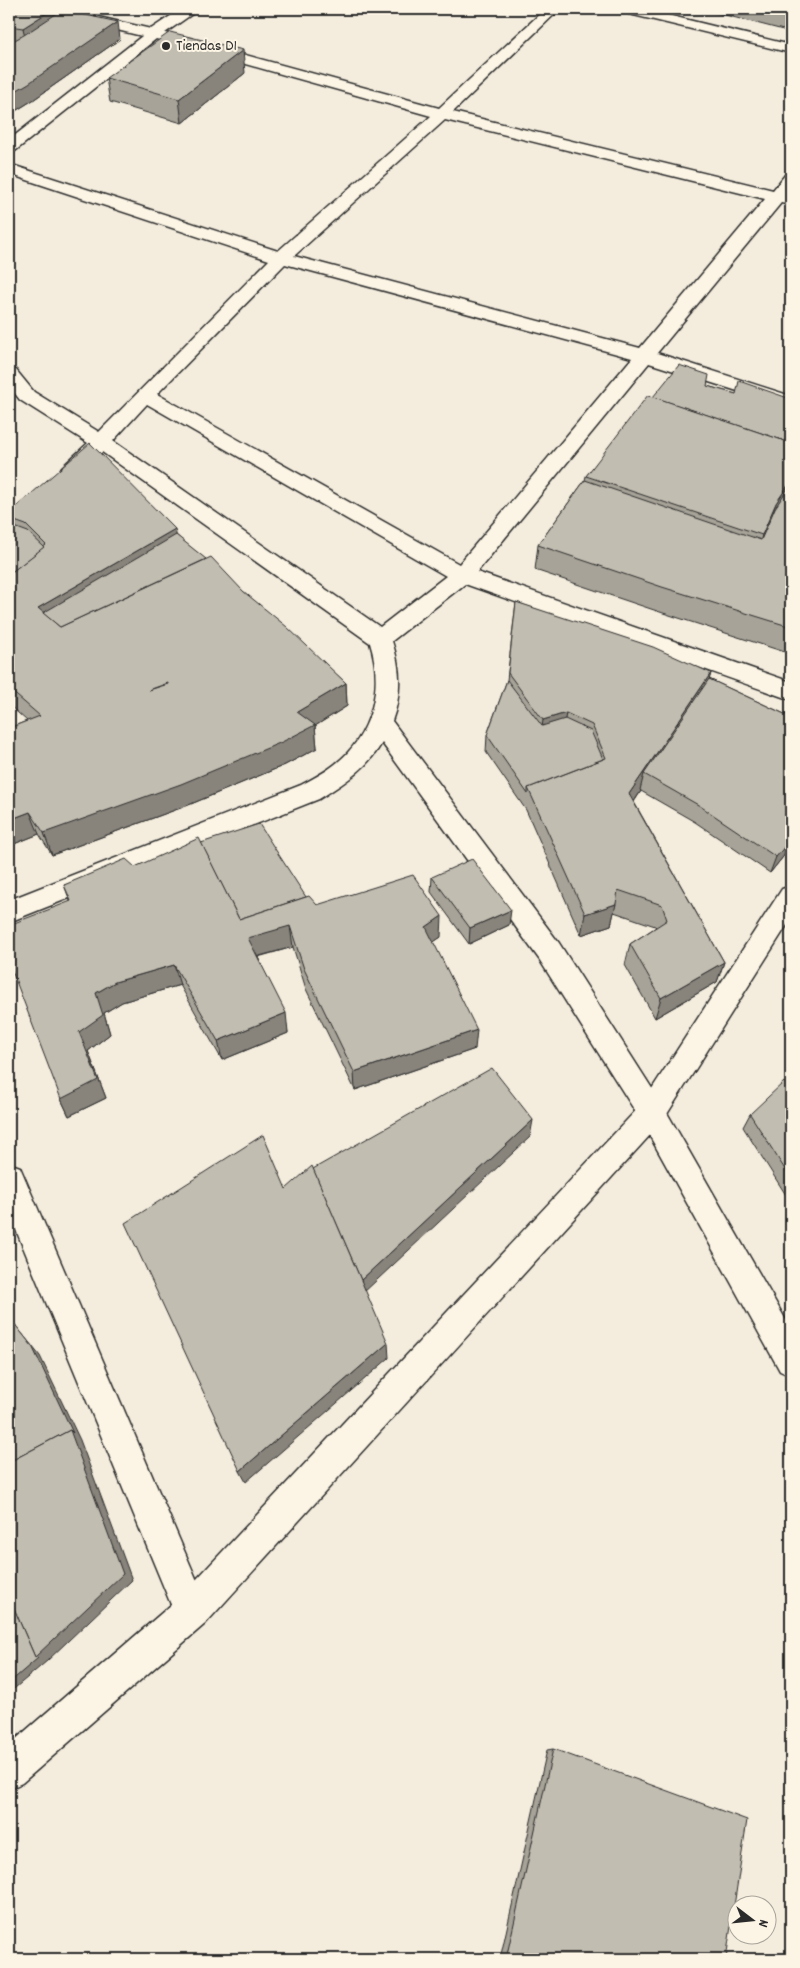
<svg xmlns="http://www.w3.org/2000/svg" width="800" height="1968" font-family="Dekko,sans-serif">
  <rect width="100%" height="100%" fill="#f4edde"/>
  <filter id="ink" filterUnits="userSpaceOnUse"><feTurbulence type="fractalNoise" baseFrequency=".02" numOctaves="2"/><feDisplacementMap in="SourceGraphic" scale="10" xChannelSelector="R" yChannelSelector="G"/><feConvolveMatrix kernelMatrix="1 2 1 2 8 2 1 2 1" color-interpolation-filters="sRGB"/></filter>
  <g filter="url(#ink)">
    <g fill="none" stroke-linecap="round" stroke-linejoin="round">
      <defs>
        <g id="street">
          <path d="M40 9H64L151 29 181 9H197L195 12 165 33 439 108 545 9H560L453 112 773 190 785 175 791 174V189L787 194 791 195V205L781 203 657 353 791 396V408L649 363 477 572 791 682V700L465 584 392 641C401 669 402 694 392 721L559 943 662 1104 791 1329V1376L780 1371 642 1122 539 959 382 743C366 770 344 783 319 799L9 922V900L301 785C312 779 324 773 334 765 372 736 384 687 370 643L102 452C90 463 79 481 62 477L59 472 62 467 88 443 20 400 9 386V368L16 370 34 392 99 432 269 260 9 174V164L278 251 431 116 156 39 15 151 9 153V140L142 36 42 12ZM445 120 765 199 640 348 294 256ZM285 264 632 358 459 564 157 394ZM147 404 446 576 380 627 113 441Z"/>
          <polygon points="619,9 643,9 791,45 791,53 621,12"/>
          <polygon points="9,1163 20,1167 210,1611 205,1624 192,1629 179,1624 9,1213"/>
        </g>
        <polygon id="secondary" points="791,886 791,919 662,1122 205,1624 22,1783 9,1789 9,1745 179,1598 642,1104 782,889"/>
      </defs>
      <!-- street casing -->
      <use href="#street" stroke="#2b2b2b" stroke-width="3"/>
      <!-- secondary casing -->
      <use href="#secondary" stroke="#2b2b2b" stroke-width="3"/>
      <!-- street -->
      <use href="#street" fill="#fcf5e5" fill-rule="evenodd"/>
      <!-- secondary -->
      <use href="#secondary" fill="#fcf5e5" fill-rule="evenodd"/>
    </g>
    <!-- wall -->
    <g fill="#a7a398" stroke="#2b2b2b">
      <polygon points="9,9 62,9 62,10 120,39 33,100 9,115"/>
      <polygon points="698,9 791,9 791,32 721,14"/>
      <polygon points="245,73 182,123 110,102 106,78"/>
      <polygon points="707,386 736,394 791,399 791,654 657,611 535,570 538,545 585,480 586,476 653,397"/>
      <polygon points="9,513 176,535 243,591 346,683 347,706 315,726 317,748 285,765 186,806 52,855 39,834 9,846 9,728 27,721 9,705"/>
      <polygon points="516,602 711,673 709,679 791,717 791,847 770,873 695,822 641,791 634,802 724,962 717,982 655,1018 625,965 630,944 656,927 655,926 614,912 611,925 581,935 526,810 486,752 487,735 507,680"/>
      <polygon points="201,843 306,897 317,905 441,937 433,942 475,1049 355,1090 306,989 293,947 258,957 288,1033 222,1060 180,985 122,1002 104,1013 110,1034 88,1051 106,1098 69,1116 61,1099 70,901 64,885 135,867"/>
      <polygon points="432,877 509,925 469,944 431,892"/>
      <polygon points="791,1089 791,1203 743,1127 750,1114"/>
      <polygon points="553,1749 726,1959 500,1959 547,1750"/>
    </g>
    <!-- shaded-wall -->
    <g fill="#88847c" stroke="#2b2b2b">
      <polygon points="53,9 62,9 65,27 28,52 23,28"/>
      <polygon points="118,22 120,39 33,100 9,115 9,95"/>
      <polygon points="243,50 245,73 182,123 179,99"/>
      <polygon points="791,481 791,498 754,564 762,535 776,503"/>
      <polygon points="175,529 180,553 54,627 38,608"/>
      <polygon points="711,673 705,696 644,774 640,790 641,791 624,816 629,794"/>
      <polygon points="346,683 347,706 315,726 317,748 285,765 186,806 52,855 44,833 297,712"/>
      <polygon points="566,713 562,736 540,743 543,720"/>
      <polygon points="30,812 39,834 9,846 9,820"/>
      <polygon points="791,839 791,847 770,873 776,857"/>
      <polygon points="616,904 611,925 581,935 585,914"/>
      <polygon points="511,910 509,925 469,944 470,928"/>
      <polygon points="442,916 441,937 425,948 426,927"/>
      <polygon points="240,925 290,926 293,947 252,958"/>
      <polygon points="724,962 717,982 655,1018 661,998"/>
      <polygon points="174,965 180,985 122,1002 104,1013 110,1034 88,1051 106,1098 69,1116 61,1099 79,1032 96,993 115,982"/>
      <polygon points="286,1013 288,1033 222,1060 218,1041"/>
      <polygon points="477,1030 475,1049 355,1090 354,1072"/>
      <polygon points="533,1120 530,1137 362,1294 361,1280"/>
      <polygon points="9,1277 11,1284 9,1287"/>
      <polygon points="9,1317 40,1356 80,1440 132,1580 47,1661 9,1693 9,1683 35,1657"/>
      <polygon points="388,1343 389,1358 246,1482 240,1471"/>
    </g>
    <!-- building -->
    <g fill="#c2bdb1" stroke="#2b2b2b" fill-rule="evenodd">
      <polygon points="9,9 53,9 23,28 9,26"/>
      <polygon points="781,9 791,9 791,14 778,11"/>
      <polygon points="62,10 118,22 29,83 9,95 9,43 24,35"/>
      <polygon points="170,32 243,50 179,99 106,78"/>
      <polygon points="679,365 709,375 707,386 736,394 739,381 791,399 791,443 653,397"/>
      <polygon points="648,395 791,443 791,481 776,503 762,535 586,476"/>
      <path d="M90 443 175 529 38 608 60 627 211 557 243 591 287 627 346 683 297 712 315 725 282 742 181 784 44 833 30 812 9 820V728L40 716 9 689V574L46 545 26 525 9 519V513ZM168 683V684L149 690Z"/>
      <polygon points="585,480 761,540 775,508 791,484 791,627 662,587 538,545"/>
      <polygon points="9,525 28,532 44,547 9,574"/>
      <polygon points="176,535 206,559 60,627 43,613"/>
      <polygon points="516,602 653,647 711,673 629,794 724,962 661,998 630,944 667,920 662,905 618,890 616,904 585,914 528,788 606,758 592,725 566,713 543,720 508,673"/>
      <polygon points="709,679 791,717 791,839 776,857 700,806 644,774"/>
      <polygon points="507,680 542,726 565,719 591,731 603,759 528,788 528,794 487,735"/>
      <polygon points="259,824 306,897 239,919 201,843"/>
      <polygon points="199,838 239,919 309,896 317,905 413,875 442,916 426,927 477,1030 354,1072 304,969 290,926 248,938 286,1013 218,1041 174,965 115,982 96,993 103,1015 79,1032 98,1080 61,1099 9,963 9,925 71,901 64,885 126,859 135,867"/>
      <polygon points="472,859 511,910 470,928 432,877"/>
      <polygon points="492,1068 533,1120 361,1280 313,1169"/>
      <polygon points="784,1082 791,1089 791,1179 750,1114"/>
      <polygon points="263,1135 286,1189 312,1166 388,1343 240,1471 125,1223"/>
      <polygon points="9,1317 32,1346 73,1433 70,1430 9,1462"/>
      <polygon points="70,1430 123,1574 35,1657 9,1597 9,1462"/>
      <polygon points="9,1597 35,1657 38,1658 9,1683"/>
      <polygon points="553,1749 747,1820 726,1959 506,1959"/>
    </g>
  </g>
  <!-- markers -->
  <circle fill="#2b2b2b" stroke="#fcf5e5" stroke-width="2" cx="166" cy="46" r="5"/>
  <g text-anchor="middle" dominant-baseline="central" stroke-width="4" stroke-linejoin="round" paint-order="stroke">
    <!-- far-poi labels -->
    <g font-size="16" fill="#2b2b2b" stroke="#fcf5e5" text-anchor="start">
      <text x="176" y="46">Tiendas D1</text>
    </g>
  </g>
  <!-- margin -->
  <rect width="800" height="1968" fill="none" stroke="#fcf5e5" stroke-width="30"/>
  <rect x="15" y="15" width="770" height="1938" fill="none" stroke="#2b2b2b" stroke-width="2" filter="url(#ink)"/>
  <!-- north arrow -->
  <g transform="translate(752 1920) rotate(106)"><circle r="24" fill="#fcf5e5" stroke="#a8a49b"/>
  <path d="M0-4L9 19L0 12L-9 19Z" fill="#2b2b2b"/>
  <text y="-8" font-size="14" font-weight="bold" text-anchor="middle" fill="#2b2b2b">N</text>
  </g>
</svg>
